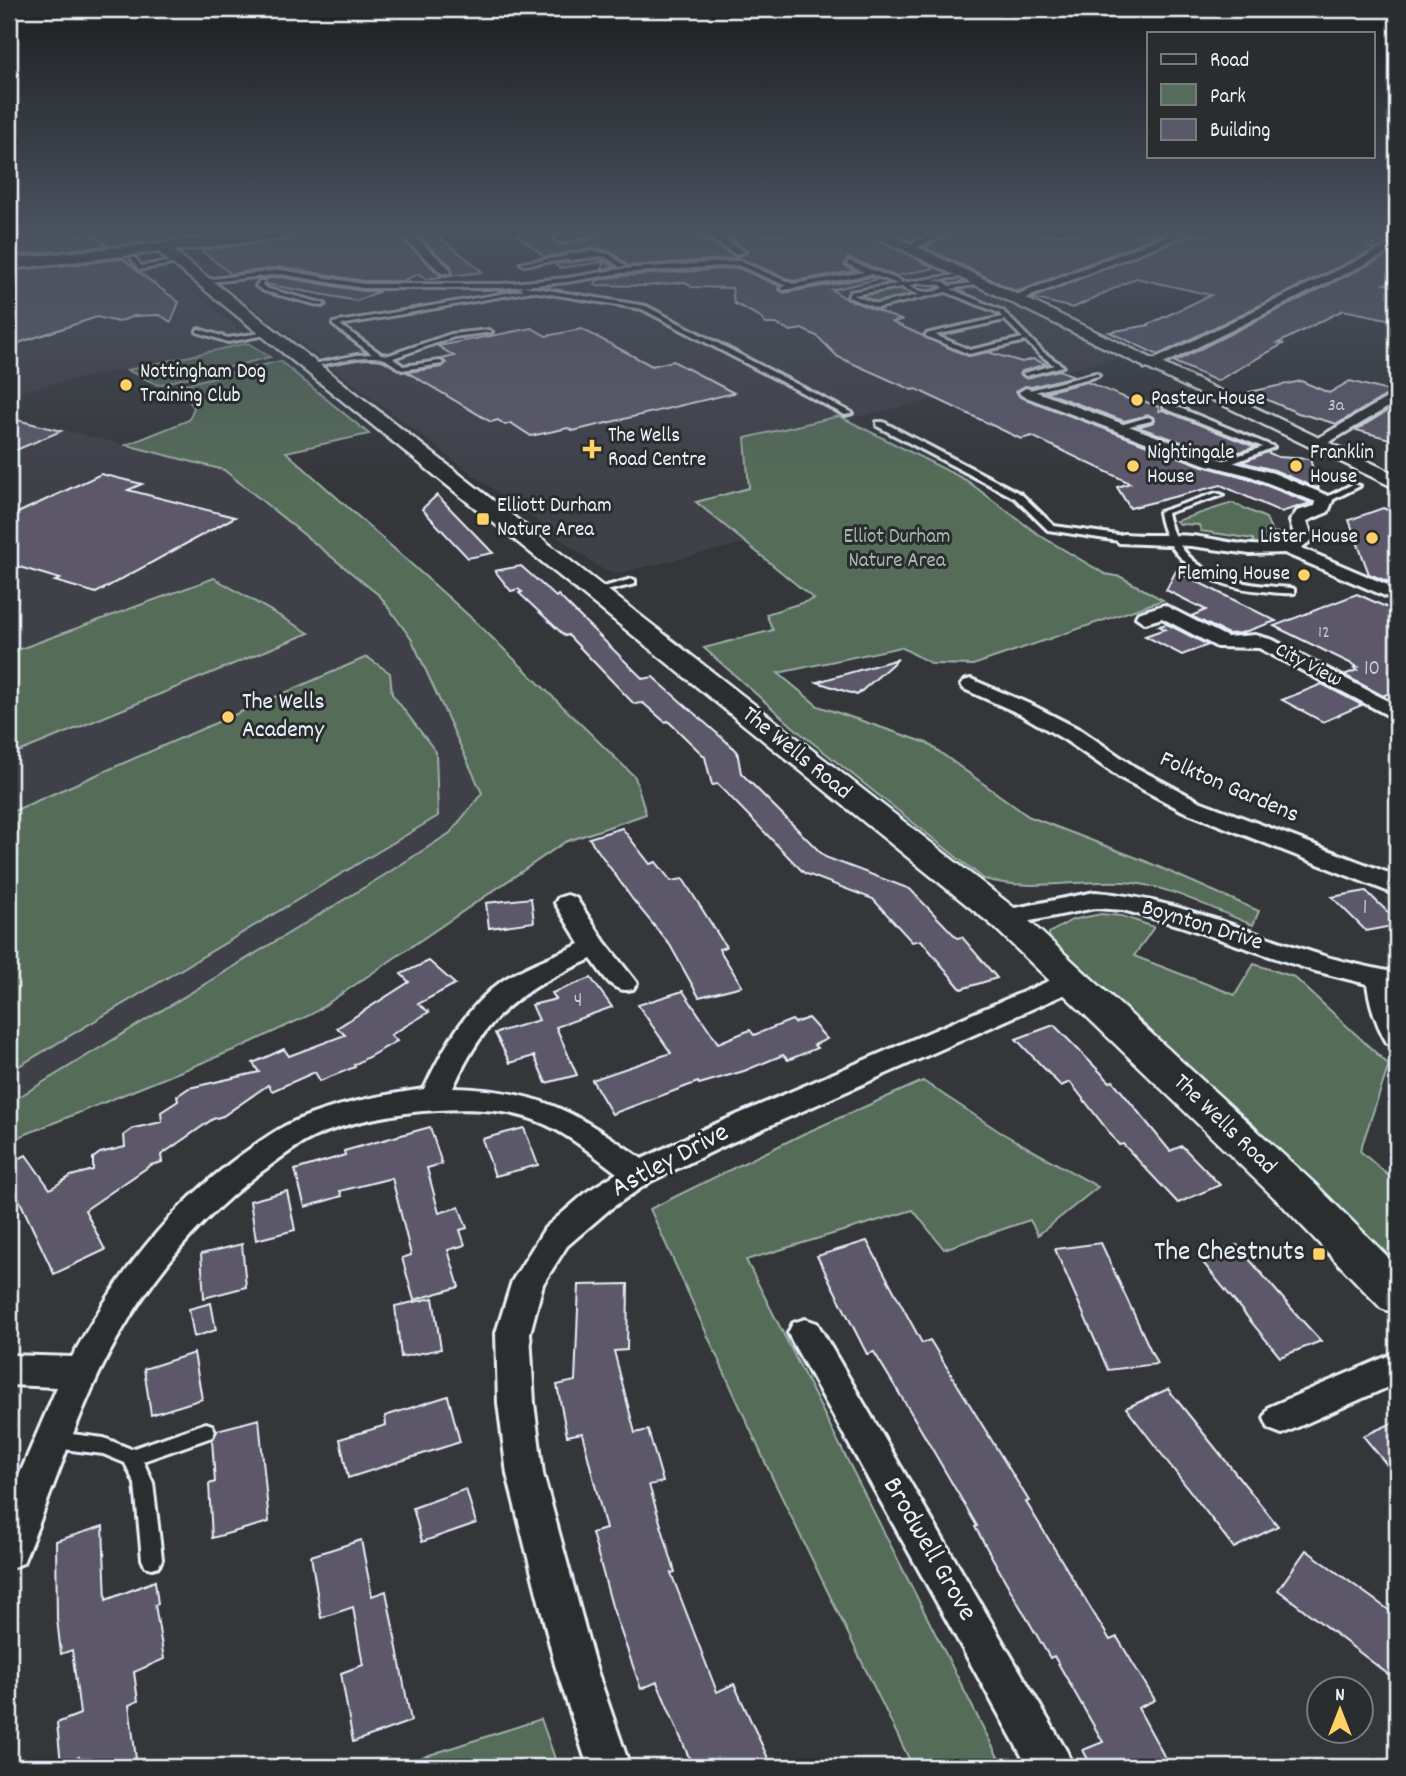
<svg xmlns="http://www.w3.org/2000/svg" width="1406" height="1776" font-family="Dekko,sans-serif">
  <rect width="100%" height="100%" fill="#34363a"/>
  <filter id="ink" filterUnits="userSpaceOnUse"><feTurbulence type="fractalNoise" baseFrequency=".0143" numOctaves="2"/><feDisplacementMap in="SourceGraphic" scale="14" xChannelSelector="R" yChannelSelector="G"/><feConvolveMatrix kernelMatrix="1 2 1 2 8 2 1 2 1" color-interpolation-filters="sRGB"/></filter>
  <g filter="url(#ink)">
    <!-- built -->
    <g fill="#404048">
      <polygon points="88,234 249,234 73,254 39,249"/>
      <polygon points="850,234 866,234 1120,358 846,419 839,416 746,438 750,488 697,502 745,543 620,573 603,570 453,460 198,264 247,259 358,280 521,279 699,259"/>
      <polygon points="166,268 244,334 242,338 248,343 9,393 9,302 107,277"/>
      <polygon points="9,416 224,470 380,596 412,640 482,793 451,833 383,876 9,1103"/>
    </g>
    <!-- green -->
    <g fill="#546c59" stroke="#9eaea8" stroke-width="2">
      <polygon points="899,286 902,290 920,295 881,303 857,296"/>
      <polygon points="248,343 270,357 158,385 127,370"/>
      <polygon points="280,361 369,434 286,452 476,622 635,777 646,814 565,842 312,1014 241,1047 9,1141 9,1103 383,876 450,833 482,793 412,640 380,596 224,470 126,445 189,420 194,407 177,386"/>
      <path d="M839 416 966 480 1039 535 1105 574 1121 577 1163 600 973 665 932 664 901 647 778 673 818 706 927 743 1028 816 1145 861 1259 911 1253 925C1212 909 1168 885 1124 882 1077 879 1031 892 984 879L799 732 704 648 773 630 766 614 814 599 696 502 749 488 745 438Z"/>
      <path d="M1232 503 1266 518 1272 532 1289 534V537C1277 544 1267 546 1254 544L1253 539 1201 531 1199 525 1180 524 1176 521Z"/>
      <polygon points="214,578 309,633 9,756 9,653"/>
      <polygon points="367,657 390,673 392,694 436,752 438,816 9,1072 9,813"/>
      <polygon points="1101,914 1122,916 1154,927 1134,956 1235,995 1254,964 1294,977 1389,1065 1360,1151 1397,1183 1397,1266 1050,943 1049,933 1072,920"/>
      <polygon points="923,1081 1000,1132 1098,1187 1038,1235 1030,1220 944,1249 913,1210 746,1260 1003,1767 913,1767 771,1475 650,1209 803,1134"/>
      <polygon points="541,1719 558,1767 392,1767"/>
    </g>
    <!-- building -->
    <g fill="#5b586a" stroke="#e8f1f8" stroke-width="2">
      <polygon points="9,234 93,234 108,246 9,256"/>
      <polygon points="326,234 397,234 440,275 450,276 452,267 415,234 436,234 483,272 425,279 419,274 402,281 363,281 281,267 231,274 201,250"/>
      <polygon points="516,234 560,234 552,240 560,245 604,234 697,234 700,240 706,239 736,257 748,251 722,234 867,234 935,268 895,276 848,258 844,265 855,271 793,281 739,258 628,266 611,252 595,248 545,257"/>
      <polygon points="951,234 1163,234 1017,292 924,247"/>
      <polygon points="1189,234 1345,234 1382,241 1369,248 1375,249 1158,355 1109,332 1150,325 1147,325 1211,295 1136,278 1073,308 1032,298"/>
      <polygon points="1394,252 1397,253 1397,272 1391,276 1397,277 1384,284 1397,287 1397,321 1343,310 1278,343 1283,344 1217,381 1174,362"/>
      <polygon points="124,259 137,271 179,302 171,322 160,315 134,316 118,322 97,317 9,346 9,313 15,311 9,271"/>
      <polygon points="599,259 616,267 601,270 604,262 560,268 554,264"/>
      <polygon points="738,268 780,286 778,289 784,293 871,277 878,279 832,290 847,299 901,320 892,322 968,356 988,352 1022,362 1033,359 1046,364 1022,371 1020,374 1025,378 1059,370 1074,376 1031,387 1025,386 1016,391 1020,397 1203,466 1247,478 1311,503 1281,512 1221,485 1130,508 1117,487 1130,483 1032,436 1021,439 916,389 912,390 838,357 817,336 802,329 791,331 776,324 766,324 759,316 734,303 732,288 692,287 685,282 645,286 595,285 597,280 621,276"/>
      <polygon points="281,277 363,291 380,291 357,301 265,284 264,279"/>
      <polygon points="532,328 546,336 582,329 652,366 673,361 734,393 573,431 568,428 531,436 511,423 505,425 498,420 491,422 407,372 442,367 446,363 442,359 454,356 438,346"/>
      <polygon points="1301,381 1329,393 1350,381 1392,392 1337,424 1298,413 1249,392"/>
      <polygon points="1087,382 1128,399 1136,398 1159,407 1159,411 1163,410 1255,447 1224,457 1138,427 1153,422 1154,418 1149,415 1124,421 1045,392"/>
      <polygon points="1397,405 1397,441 1356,430"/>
      <polygon points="9,418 61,431 9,453"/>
      <polygon points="1267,452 1278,457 1310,459 1319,489 1274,470 1242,462"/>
      <polygon points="101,474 142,484 128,490 235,517 96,593 55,581 60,579 9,564 9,517"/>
      <polygon points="437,495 493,553 468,558 422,509"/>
      <polygon points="1383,508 1397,514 1397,585 1369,574 1349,520"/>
      <polygon points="521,566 556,597 558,595 643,679 653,677 737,751 741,773 825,857 910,889 957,938 962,937 997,978 961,989 921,940 912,942 873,899 804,873 718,784 712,785 705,757 668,721 665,722 643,703 634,704 568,635 565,636 519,593 522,592 518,589 511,591 495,571"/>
      <polygon points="1176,571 1276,621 1241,633 1228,634 1191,616 1206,610 1166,590"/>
      <polygon points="1357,594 1397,612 1397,689 1383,696 1344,675 1357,670 1354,668 1358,667 1274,626"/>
      <polygon points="1167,624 1208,645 1182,655 1145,636 1165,629 1159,626"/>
      <polygon points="898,659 857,695 817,682"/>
      <polygon points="1322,684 1362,705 1323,722 1282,700"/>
      <polygon points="622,828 650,864 656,862 671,881 683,879 726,947 719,949 742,986 699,997 670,945 633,900 589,838"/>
      <polygon points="1366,891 1397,921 1397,925 1366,931 1332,897"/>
      <polygon points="531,898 534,922 489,928 486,903"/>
      <polygon points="429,961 455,984 418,1004 429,1012 391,1035 397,1041 354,1065 355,1067 320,1081 315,1072 272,1091 268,1085 223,1116 213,1119 161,1155 162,1162 151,1165 85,1210 105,1250 54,1274 16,1193 9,1197 9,1164 26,1155 50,1189 71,1176 93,1170 93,1158 100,1153 125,1147 124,1135 134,1128 162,1122 161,1112 178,1101 177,1096 189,1088 259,1072 253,1063 284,1049 289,1056 345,1035 337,1028 409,982 401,974"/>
      <polygon points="591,978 612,1007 556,1027 577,1075 546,1083 534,1056 510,1063 495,1033 539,1020 532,1005 556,999 552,993"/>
      <polygon points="683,991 718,1043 750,1030 754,1035 792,1020 795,1023 808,1018 827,1039 814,1045 817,1048 788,1060 783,1055 744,1071 699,1084 698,1082 612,1114 592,1080 671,1053 638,1005"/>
      <polygon points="1054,1025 1110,1082 1113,1081 1170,1151 1182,1146 1220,1185 1178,1203 1123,1144 1119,1145 1070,1082 1061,1086 1016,1039"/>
      <polygon points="430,1127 442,1164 427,1168 439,1213 459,1207 467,1228 460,1230 465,1245 448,1250 459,1287 414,1300 402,1258 411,1255 392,1178 340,1191 342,1196 305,1207 295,1170 345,1155 344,1151"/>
      <polygon points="524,1128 538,1165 495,1176 482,1139"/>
      <polygon points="287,1191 295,1230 256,1240 250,1201"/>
      <polygon points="867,1241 922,1343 930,1340 1029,1501 1026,1502 1110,1640 1117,1637 1155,1700 1138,1708 1170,1767 1092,1767 1083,1750 1103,1742 1054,1656 1050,1658 1015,1598 975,1527 977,1526 910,1411 874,1352 867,1354 817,1256"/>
      <polygon points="1101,1243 1157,1364 1108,1370 1055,1249"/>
      <polygon points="242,1244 246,1287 204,1298 201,1254"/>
      <polygon points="1237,1245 1298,1316 1321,1341 1280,1357 1200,1259"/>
      <polygon points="628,1284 627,1350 614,1351 635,1433 648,1430 663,1482 649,1485 675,1572 671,1573 717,1692 734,1684 772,1767 693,1767 657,1682 641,1689 612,1606 592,1533 606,1529 582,1433 567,1436 557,1385 575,1381 579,1285"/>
      <polygon points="433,1298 441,1349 401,1357 395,1306"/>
      <polygon points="211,1303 216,1330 194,1337 189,1309"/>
      <polygon points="194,1353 202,1399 151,1415 144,1369"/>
      <polygon points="1168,1389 1278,1526 1234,1548 1126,1408"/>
      <polygon points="448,1396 460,1442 348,1478 340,1439 386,1425 385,1416"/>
      <polygon points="259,1419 269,1522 212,1538 209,1484 215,1482 212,1440 217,1430"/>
      <polygon points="1397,1421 1397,1477 1363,1436"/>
      <polygon points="466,1489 476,1523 422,1542 413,1508"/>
      <polygon points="103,1526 106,1600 155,1581 158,1604 155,1605 164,1659 134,1672 138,1701 129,1705 137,1767 80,1767 79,1757 61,1764 57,1723 80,1714 72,1650 61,1654 57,1619 56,1541"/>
      <polygon points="361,1540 372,1596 386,1591 411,1721 353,1742 341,1673 363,1665 353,1607 321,1618 311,1556"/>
      <polygon points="1306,1550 1397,1616 1397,1681 1278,1590"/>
    </g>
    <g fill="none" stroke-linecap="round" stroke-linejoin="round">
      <defs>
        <g id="lane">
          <polygon points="699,235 711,234 712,235 701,238"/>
          <polygon points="595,252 609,254 625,266 620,267 606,257 593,255"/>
          <polygon points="572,256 570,259 524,265 521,263"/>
          <polygon points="131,258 135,258 141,266 179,260 182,262 139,270"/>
          <path d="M739 261 793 284 864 272 847 264 849 261 901 281V283L963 274 961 277 933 280 945 282 949 286 980 282V284L951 289 1003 311 1043 352 1063 366 1026 376 1023 374 1024 373 1054 365 1039 354 1026 341 969 354 926 336V334L1002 317 999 313 946 292 877 308 848 297 850 292 898 284 871 274 784 290 781 288 787 286 738 265 621 273 567 282 501 288H363L281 274 201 283 198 281 281 270 363 284H501L567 278 621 269ZM919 283 941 285 944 288C932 294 920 293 909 286ZM901 287 919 295 877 304 853 295ZM1005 320 1023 338 970 350 935 335Z"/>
          <polygon points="260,281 264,281 262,285 268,289 325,304 322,306 264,291 256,286"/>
          <path d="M523 286 646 306 852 413 845 415 642 309 532 291 340 325 381 354 389 355 451 334 489 330 492 332 454 337 393 358 403 366 440 361 443 363 442 364 402 370C396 367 389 360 382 358 361 354 328 364 307 368L304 366 357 355 372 354 333 325V323L524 290 520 288Z"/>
          <polygon points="199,329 228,338 268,332 271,334 228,342 197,332 197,330"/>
          <polygon points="1096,373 1099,375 1098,376 1026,394 1022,392"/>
          <polygon points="1164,404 1170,404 1274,447 1228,465 1222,465 1222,461 1263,447 1164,408"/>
          <polygon points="1148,417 1152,419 1151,421 1121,428 1117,426"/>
          <polygon points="877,422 883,422 1021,494 1054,526 1125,536 1129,539 1125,542 1048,530 1015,498 877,426"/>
          <polygon points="1353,484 1360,486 1328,502 1321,500"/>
          <path d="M1216 493 1223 495 1167 513C1180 577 1238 585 1291 588L1294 589V593C1284 594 1272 592 1262 591 1214 587 1167 565 1159 512Z"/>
          <polygon points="632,579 635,580 635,584 594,594 589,591"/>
          <polygon points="206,1423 212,1425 215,1431 212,1437 143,1461 153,1483 162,1559 159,1566 152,1568 145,1566 142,1559 135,1484 125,1463 103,1454 55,1448 49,1446 46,1440 49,1434 55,1432 104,1438 131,1449"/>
        </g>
        <g id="street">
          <polygon points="399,234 411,234 450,269 450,273 442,273"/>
          <polygon points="570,234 602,234 560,242 555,239"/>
          <polygon points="703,234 716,234 745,252 735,254"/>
          <polygon points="933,234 949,234 910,250 901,248"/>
          <polygon points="1171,234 1187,234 1016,302 1006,299"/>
          <polygon points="1397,241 1397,248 1155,368 1145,368 1143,365"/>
          <polygon points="595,251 599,252 599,256 570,260 564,257 570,254"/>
          <path d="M1026 388 1212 457 1273 473 1331 497 1333 500 1328 512 1307 521 1313 539 1301 548 1397 589V601L1284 553 1250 554 1191 546 1119 543 1116 539 1119 535 1125 534C1147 536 1169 534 1192 536 1223 539 1266 555 1295 537L1290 521 1297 511 1315 506 1316 502 1248 475 1204 464 1021 395 1019 392Z"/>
          <polygon points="1397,392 1397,402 1321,447 1311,447 1308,444"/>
          <polygon points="1164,605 1227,637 1255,635 1273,640 1397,706 1397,720 1259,648 1217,647 1162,618 1145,623 1136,617 1138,613"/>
          <polygon points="971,679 1034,706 1081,730 1135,767 1199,801 1386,872 1397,878 1397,895 1183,811 1119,777 1065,740 1020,714 964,689 961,685 964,681"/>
          <path d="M1095 892C1174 898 1248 933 1324 956 1348 963 1373 968 1397 973V991L1394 990 1397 1007V1046L1387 1043C1376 1024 1370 1005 1367 984L1311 970 1178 925 1123 910 1095 908 1005 926 996 924 992 918 996 912 1005 910Z"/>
          <path d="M567 895 576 898 604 941 637 983 633 989C612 995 603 974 591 959 518 992 487 1013 453 1088 538 1090 574 1111 642 1159L706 1128 1063 975 1072 972 1081 975 1085 981 1081 987 728 1144 651 1181 610 1209 567 1246 543 1284 530 1333 534 1403 543 1474 595 1665 630 1767H588L555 1665 507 1474 498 1403 496 1333 512 1281 545 1228 588 1191 617 1173C592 1154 566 1132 537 1121 507 1109 470 1108 438 1110 400 1112 349 1121 314 1137 295 1146 278 1160 261 1172 201 1217 154 1274 117 1339 77 1410 55 1488 23 1563L9 1569V1499L57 1387 9 1385V1355L72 1357C116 1277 167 1209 241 1155 258 1143 276 1129 295 1121 334 1104 381 1095 424 1089 442 1050 466 1007 502 981 526 965 554 956 580 944L555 903 558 898Z"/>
          <polygon points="805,1319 817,1323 1067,1752 1073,1767 1028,1767 793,1343 788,1333 793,1323"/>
          <polygon points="1397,1352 1397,1383 1282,1434 1269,1429 1264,1418 1269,1407"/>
        </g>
        <g id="secondary">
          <polygon points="242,234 293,234 286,238 174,251 1017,910 1314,1183 1397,1266 1397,1314 1381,1308 1284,1207 993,926 158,252 9,269 9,259"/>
          <polygon points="870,234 890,234 1397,475 1397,489"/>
        </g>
      </defs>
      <!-- lane casing -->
      <use href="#lane" stroke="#e8f1f8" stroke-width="6"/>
      <!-- street casing -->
      <use href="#street" stroke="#e8f1f8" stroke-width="6"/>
      <!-- secondary casing -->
      <use href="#secondary" stroke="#e8f1f8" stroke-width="5"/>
      <!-- lane -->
      <use href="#lane" fill="#2a2d2e" fill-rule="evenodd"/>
      <!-- street -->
      <use href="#street" fill="#2a2d2e" fill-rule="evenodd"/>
      <!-- secondary -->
      <use href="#secondary" fill="#2a2d2e" fill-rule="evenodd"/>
    </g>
  </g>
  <!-- sky -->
  <linearGradient id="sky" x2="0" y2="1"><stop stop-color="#1d1e20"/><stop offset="0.48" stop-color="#4a5260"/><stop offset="1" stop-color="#4a5260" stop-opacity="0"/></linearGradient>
  <rect width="1406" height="483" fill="url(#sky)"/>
  <!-- markers -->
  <g fill="#ffd166" stroke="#2a2d2e" stroke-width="2.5">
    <circle cx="126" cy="385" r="7"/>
    <circle cx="1137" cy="400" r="7"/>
    <path d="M588.5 438.5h7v7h7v7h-7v7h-7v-7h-7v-7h7z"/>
    <circle cx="1133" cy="466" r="7"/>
    <circle cx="1296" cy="466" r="7"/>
    <rect x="476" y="512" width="14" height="14" rx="3.5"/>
    <circle cx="1372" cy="538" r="7"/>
    <circle cx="1304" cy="575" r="7"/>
    <circle cx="228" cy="717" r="7"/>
    <rect x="1312" y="1247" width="14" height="14" rx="3.5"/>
  </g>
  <g text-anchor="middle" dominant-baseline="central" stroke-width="6" stroke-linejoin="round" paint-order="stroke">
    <!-- far-number labels -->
    <g font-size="18" fill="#c5cbd4">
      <text x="1336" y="406">3a</text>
      <text x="1324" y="633">12</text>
    </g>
    <!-- far-poi labels -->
    <g font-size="21" fill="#e8f1f8" stroke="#2a2d2e" text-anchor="start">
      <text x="140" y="373">Nottingham Dog<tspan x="140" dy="24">Training Club</tspan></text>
      <text x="1151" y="400">Pasteur House</text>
      <text x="608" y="437">The Wells<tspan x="608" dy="24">Road Centre</tspan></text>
      <text x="1147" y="454">Nightingale<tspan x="1147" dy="24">House</tspan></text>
      <text x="1310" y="454">Franklin<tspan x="1310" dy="24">House</tspan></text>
      <text x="497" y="507">Elliott Durham<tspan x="497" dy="24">Nature Area</tspan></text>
      <text x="1358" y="538" text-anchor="end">Lister House</text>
      <text x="1290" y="575" text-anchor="end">Fleming House</text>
    </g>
    <!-- far-park labels -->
    <g font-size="21" fill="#a5b5b0" stroke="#2a2d2e">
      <text x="897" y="538">Elliot Durham<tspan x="897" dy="24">Nature Area</tspan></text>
    </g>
    <!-- far-street labels -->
    <g font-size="21" fill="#e8f1f8" stroke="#2a2d2e">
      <text transform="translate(1308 666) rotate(28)">City View</text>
    </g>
    <!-- number labels -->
    <g font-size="21" fill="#c5cbd4">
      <text x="1372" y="670">10</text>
      <text x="1365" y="909">1</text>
      <text x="578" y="1002">4</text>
    </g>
    <!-- poi labels -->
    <g font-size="24" fill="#e8f1f8" stroke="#2a2d2e" text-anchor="start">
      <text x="242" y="703">The Wells<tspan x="242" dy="28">Academy</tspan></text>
    </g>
    <!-- street labels -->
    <g font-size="24" fill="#e8f1f8" stroke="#2a2d2e">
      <text transform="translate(796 754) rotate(39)">The Wells Road</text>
      <text transform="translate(1229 788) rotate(23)">Folkton Gardens</text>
      <text transform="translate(1202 926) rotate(17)">Boynton Drive</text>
      <text transform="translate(1224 1125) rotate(44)">The Wells Road</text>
    </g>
    <!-- near-street labels -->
    <g font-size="28" fill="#e8f1f8" stroke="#2a2d2e">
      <text transform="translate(671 1162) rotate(-28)">Astley Drive</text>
      <text transform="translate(928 1550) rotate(60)">Brodwell Grove</text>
    </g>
    <!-- near-poi labels -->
    <g font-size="28" fill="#e8f1f8" stroke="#2a2d2e" text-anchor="end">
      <text x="1305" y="1254">The Chestnuts</text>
    </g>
  </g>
  <!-- margin -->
  <rect width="1406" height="1776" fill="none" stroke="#2a2d2e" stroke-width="35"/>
  <rect x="18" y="18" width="1371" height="1741" fill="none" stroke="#e8f1f8" stroke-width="2.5" filter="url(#ink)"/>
  <!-- legend -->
  <rect x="1147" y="32" width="228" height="126" fill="#2a2d2e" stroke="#767b7f" stroke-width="2"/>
  <rect x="1161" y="54" width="35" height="10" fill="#2a2d2e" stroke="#767b7f" stroke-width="2"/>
  <text x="1210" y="66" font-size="21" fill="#e8f1f8">Road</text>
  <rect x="1161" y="84" width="35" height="21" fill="#546c59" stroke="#767b7f" stroke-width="2"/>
  <text x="1210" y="102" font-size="21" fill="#e8f1f8">Park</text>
  <rect x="1161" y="119" width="35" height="21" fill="#5b586a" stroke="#767b7f" stroke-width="2"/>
  <text x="1210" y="136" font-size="21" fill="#e8f1f8">Building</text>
  <!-- north arrow -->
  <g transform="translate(1340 1710)"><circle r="33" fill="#2a2d2e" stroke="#767b7f" stroke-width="2"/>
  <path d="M0-5L12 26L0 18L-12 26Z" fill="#ffd166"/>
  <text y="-10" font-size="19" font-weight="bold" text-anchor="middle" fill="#e8f1f8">N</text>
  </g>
</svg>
